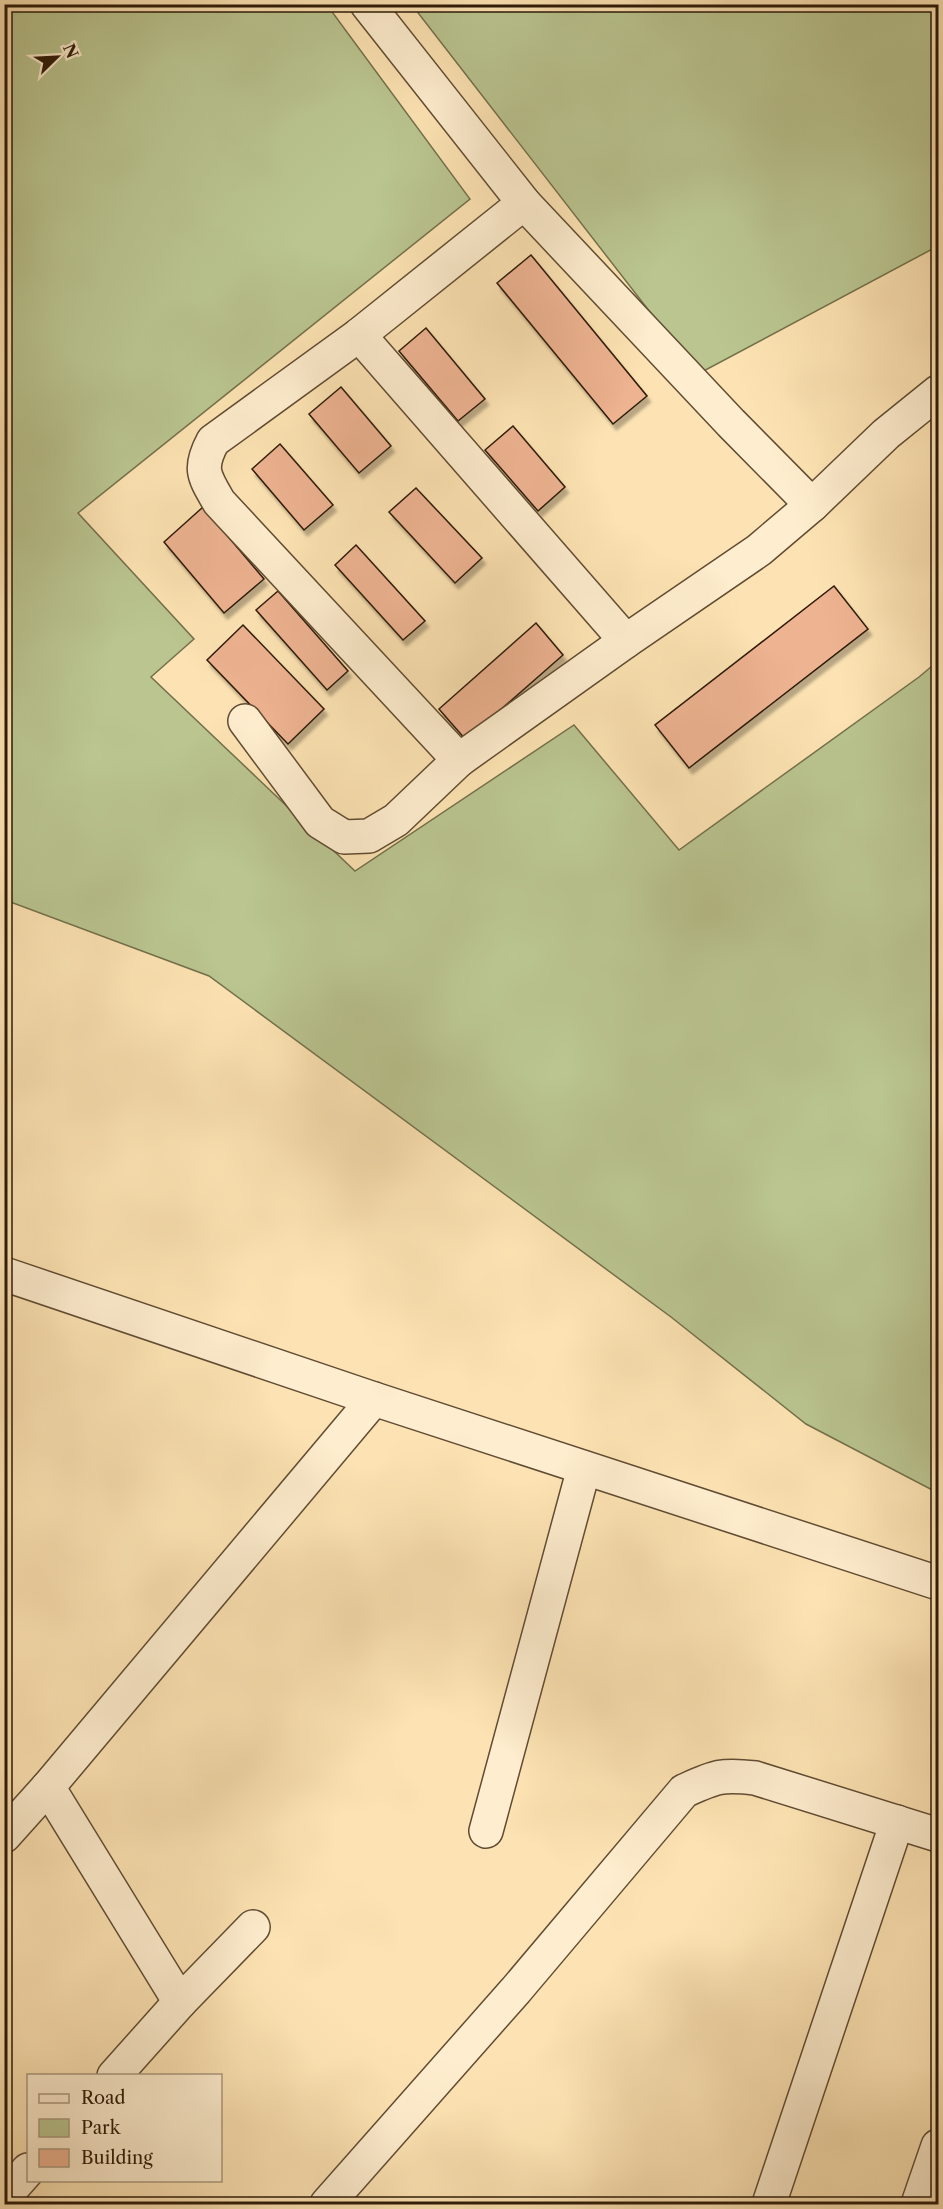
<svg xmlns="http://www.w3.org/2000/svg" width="943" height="2209" font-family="'Libre Caslon Text',serif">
  <defs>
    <filter id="shadow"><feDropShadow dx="3.5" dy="6" stdDeviation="1.5" flood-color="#0004"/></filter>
  </defs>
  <rect width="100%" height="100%" fill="#fde3b3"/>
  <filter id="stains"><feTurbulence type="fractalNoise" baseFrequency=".00333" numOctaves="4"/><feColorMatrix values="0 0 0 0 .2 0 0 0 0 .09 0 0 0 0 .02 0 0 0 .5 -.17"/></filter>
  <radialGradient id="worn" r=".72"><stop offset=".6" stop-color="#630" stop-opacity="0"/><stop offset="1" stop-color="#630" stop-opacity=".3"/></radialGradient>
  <!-- green -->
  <g fill="#bac590" stroke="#74704c" stroke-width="1.5">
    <polygon points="4,5 327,5 470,199 78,513 194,639 151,677 355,871 574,725 679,850 919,677 938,661 938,1493 806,1424 671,1317 209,976 5,900"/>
    <polygon points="412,5 938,5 938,246 698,374"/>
  </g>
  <!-- building -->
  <g fill="#eeb391" stroke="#2d1a08" stroke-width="1.5" filter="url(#shadow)">
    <polygon points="531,255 647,396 613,424 497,283"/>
    <polygon points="426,328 485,399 458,421 399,351"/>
    <polygon points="341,387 391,446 359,473 309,414"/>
    <polygon points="513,426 565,487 538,511 485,450"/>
    <polygon points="280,444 333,505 304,530 252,469"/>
    <polygon points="416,488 482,558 455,583 389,512"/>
    <polygon points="203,507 264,579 224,613 164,542"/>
    <polygon points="356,545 425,621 403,640 335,565"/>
    <polygon points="834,586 868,629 689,768 655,725"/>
    <polygon points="278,591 348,671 327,690 256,610"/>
    <polygon points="536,623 563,655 466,740 439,709"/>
    <polygon points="243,625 324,709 288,744 207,660"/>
  </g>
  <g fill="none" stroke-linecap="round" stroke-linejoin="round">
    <defs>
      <g id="minor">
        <polyline points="367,4 524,203 731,423 812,505 886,434 938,392"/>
        <path d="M524 203 359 335 213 441C198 469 204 476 219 502L459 760 626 641 759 550 812 505"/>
        <polyline points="359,335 626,641"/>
        <polyline points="245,721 320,822 344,837 369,836 396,820 459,760"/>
        <polyline points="4,1274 374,1399 938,1583"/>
        <polyline points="48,1787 180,2002"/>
        <polyline points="486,1831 584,1468"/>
        <polyline points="4,1836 48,1787 374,1399"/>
        <polyline points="114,2076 180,2002 253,1927"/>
        <polyline points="4,2197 28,2170"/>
        <path d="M327 2204 516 1990 684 1791C715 1777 720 1774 755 1778L938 1835"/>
        <polyline points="769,2204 897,1822"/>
        <polyline points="918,2204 938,2146"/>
      </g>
    </defs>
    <!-- minor casing -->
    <use href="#minor" stroke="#614c33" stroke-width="36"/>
    <!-- minor -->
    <use href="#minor" stroke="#feedce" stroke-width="33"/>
  </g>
  <!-- margin -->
  <rect width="943" height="2209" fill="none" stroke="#fde3b3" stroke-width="24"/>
  <rect x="6" y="6" width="931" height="2197" fill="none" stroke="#2d1a08" stroke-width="3"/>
  <rect x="12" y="12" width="919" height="2185" fill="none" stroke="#2d1a08" stroke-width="1.5"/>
  <!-- legend -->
  <rect x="27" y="2074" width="195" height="108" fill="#feedce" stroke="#aa997f" stroke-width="1.5"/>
  <rect x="39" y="2094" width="30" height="9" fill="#feedce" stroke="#aa997f" stroke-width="1.5"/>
  <text x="81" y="2104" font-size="18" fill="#2d1a08">Road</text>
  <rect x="39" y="2119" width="30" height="18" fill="#bac590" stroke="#aa997f" stroke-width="1.5"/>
  <text x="81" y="2134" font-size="18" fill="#2d1a08">Park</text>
  <rect x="39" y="2149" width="30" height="18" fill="#eeb391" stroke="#aa997f" stroke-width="1.5"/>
  <text x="81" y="2164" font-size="18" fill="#2d1a08">Building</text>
  <!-- north arrow -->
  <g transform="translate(57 57) rotate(66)" stroke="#feedce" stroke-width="4.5" paint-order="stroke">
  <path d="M0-4.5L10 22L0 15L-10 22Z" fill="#2d1a08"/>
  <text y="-9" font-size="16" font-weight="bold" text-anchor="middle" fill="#2d1a08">N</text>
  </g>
  <rect width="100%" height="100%" filter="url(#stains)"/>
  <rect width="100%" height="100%" fill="url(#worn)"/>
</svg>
